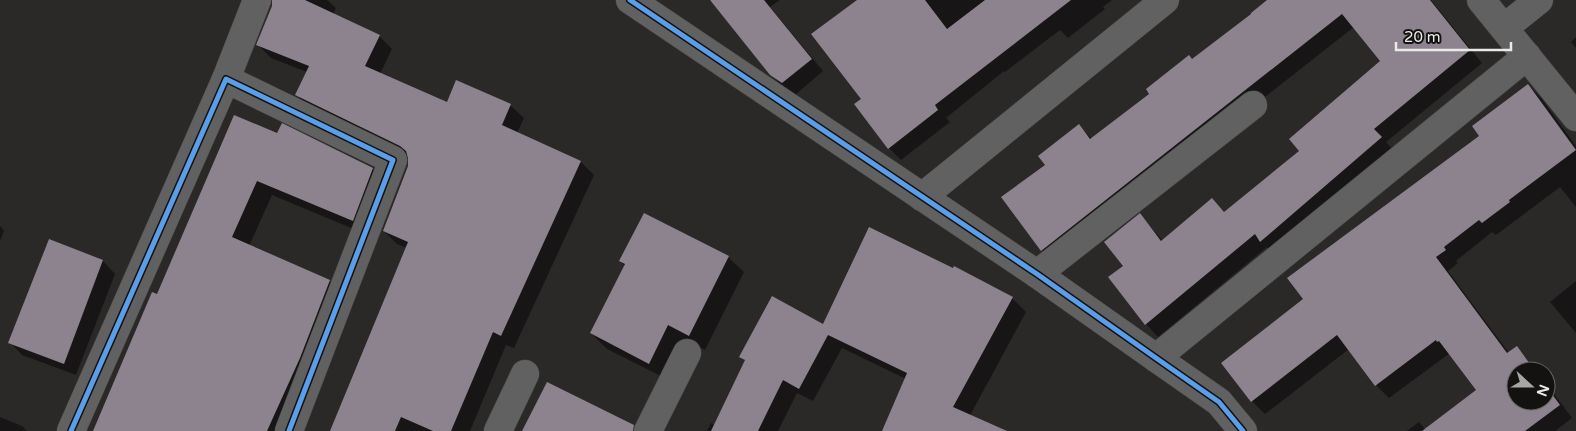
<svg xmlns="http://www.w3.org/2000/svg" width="1576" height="431" font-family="'Varela Round',sans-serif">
  <rect width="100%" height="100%" fill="#2b2928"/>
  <!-- shadow -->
  <g fill="#0007">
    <polygon points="273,0 327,0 336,8 333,15 379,36 392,49 380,74 447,104 510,105 524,118 517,133 581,162 594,175 514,348 506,345 470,431 417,431 414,430 413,431 332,431 407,248 397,244 384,231 409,166 409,156 310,108 297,95 307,72 271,58 258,45 273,6"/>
    <polygon points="709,0 780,0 770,7 823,71 795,95 784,87 771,75 717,7"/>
    <polygon points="859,0 1112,0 1103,7 1105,9 1068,38 1060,30 1005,72 1004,71 946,118 950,122 901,160 889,148 863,99"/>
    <polygon points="1269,0 1431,0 1482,63 1386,142 1393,150 1273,253 1267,247 1158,337 1146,324 1124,266 1140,215 1163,241 1212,200 1225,213 1301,151 1382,61 1354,27 1054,263 1042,251 1047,165 1079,126 1092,139"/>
    <polygon points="1576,37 1576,48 1571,42"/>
    <polygon points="1528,85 1541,98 1576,146 1576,207 1560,187 1496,235 1492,232 1456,261 1458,263 1448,271 1509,353 1517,348 1537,371 1516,371 1516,401 1546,401 1546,383 1572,418 1555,431 1407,431 1419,422 1426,430 1478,390 1450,353 1389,398 1376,385 1349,349 1265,414 1252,401 1305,299 1481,136"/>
    <polygon points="278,135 373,169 387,184 368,235 272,195 249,246 329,281 344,296 289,431 94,431 158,295"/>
    <polygon points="0,226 4,231 0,241"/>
    <polygon points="50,240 103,261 115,274 76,375 22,355 10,342"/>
    <polygon points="728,257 744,272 705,350 684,339 665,378 607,349 591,333 625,266 620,261"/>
    <polygon points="1576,281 1576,333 1550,302"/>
    <polygon points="1012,298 1026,312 967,421 967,431 883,431 906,379 842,348 813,401 797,393 778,431 707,431 711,423 715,425 746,361 741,357 824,325"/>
    <polygon points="0,417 22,426 27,431 0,431"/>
  </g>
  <!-- building -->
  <g fill="#8d838e">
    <polygon points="272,0 305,0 380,35 365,66 447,102 456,80 511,104 502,125 581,161 501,336 493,332 451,431 433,431 401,417 395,431 330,431 408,242 383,231 408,166 408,158 406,151 400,146 295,95 309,66 256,45 272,6"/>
    <polygon points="710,0 764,0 812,59 782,83 770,75"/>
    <polygon points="857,0 925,0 947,29 985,0 1071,0 935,105 938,110 888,149 854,104 861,99 811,34"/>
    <polygon points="1267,0 1430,0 1470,50 1374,129 1382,137 1260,242 1255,234 1145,325 1108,277 1123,266 1104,242 1140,213 1161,241 1212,198 1224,212 1299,151 1289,139 1380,61 1342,14 1041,251 1001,197 1045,165 1038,156 1079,124 1090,139 1149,94 1146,89 1189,55 1192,59 1251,14 1251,13"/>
    <polygon points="1528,84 1576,150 1509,200 1510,202 1482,223 1479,220 1444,247 1446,250 1436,257 1507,353 1517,346 1535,371 1516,371 1516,401 1546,401 1546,386 1560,405 1525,431 1422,431 1476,390 1439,341 1437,342 1436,340 1375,386 1337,335 1251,402 1221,363 1303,299 1287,278 1479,136 1472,126"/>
    <polygon points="234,115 277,133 282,123 373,168 353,221 257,181 232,237 330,280 300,358 267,431 93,431 152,292 157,294"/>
    <polygon points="644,213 729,256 689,336 668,325 649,364 590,333 625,264 619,261"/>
    <polygon points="869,227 953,268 954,266 1013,297 953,407 1007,431 882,431 907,373 828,335 799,389 783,380 758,431 711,431 745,360 739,357 772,296 823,324"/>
    <polygon points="49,239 103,260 64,364 8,343"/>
    <polygon points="547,382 634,425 633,431 522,431"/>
  </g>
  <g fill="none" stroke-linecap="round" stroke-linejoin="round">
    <defs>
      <g id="street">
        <polyline points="630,0 1037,274 1156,358 1219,402 1243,431"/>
        <polyline points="1481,0 1576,117"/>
        <polyline points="1504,28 1539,0"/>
        <polyline points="226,79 257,0"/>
        <polyline points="922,197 1165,0"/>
        <polyline points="1037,274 1253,105"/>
        <polyline points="1156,358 1527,56"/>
        <polyline points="71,431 226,79 393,160 289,431"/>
        <polyline points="498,431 525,374"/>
        <polyline points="648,431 687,353"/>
      </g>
    </defs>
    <!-- street casing -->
    <use href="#street" stroke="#454444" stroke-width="29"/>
    <!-- street -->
    <use href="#street" stroke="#626161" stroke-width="28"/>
    <defs>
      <g id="cycleway">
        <polyline points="630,0 1037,274 1156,358 1219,402 1243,431"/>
        <polyline points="71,431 226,79 393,160 289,431"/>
      </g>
    </defs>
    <!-- cycleway casing -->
    <use href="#cycleway" stroke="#131211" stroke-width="8"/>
    <!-- cycleway -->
    <use href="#cycleway" stroke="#5a9eea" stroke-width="5"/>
  </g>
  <!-- north arrow -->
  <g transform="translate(1531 386) rotate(111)"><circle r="24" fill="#131211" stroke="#6a6867"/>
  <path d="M0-4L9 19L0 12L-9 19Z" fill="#a8a6a5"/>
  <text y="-8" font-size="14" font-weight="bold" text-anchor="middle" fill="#eceae9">N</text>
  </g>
  <!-- scale -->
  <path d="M1396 42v8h115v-8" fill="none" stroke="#eceae9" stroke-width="2.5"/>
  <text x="1404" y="42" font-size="15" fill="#eceae9" stroke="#131211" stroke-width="4" paint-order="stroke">20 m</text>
</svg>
